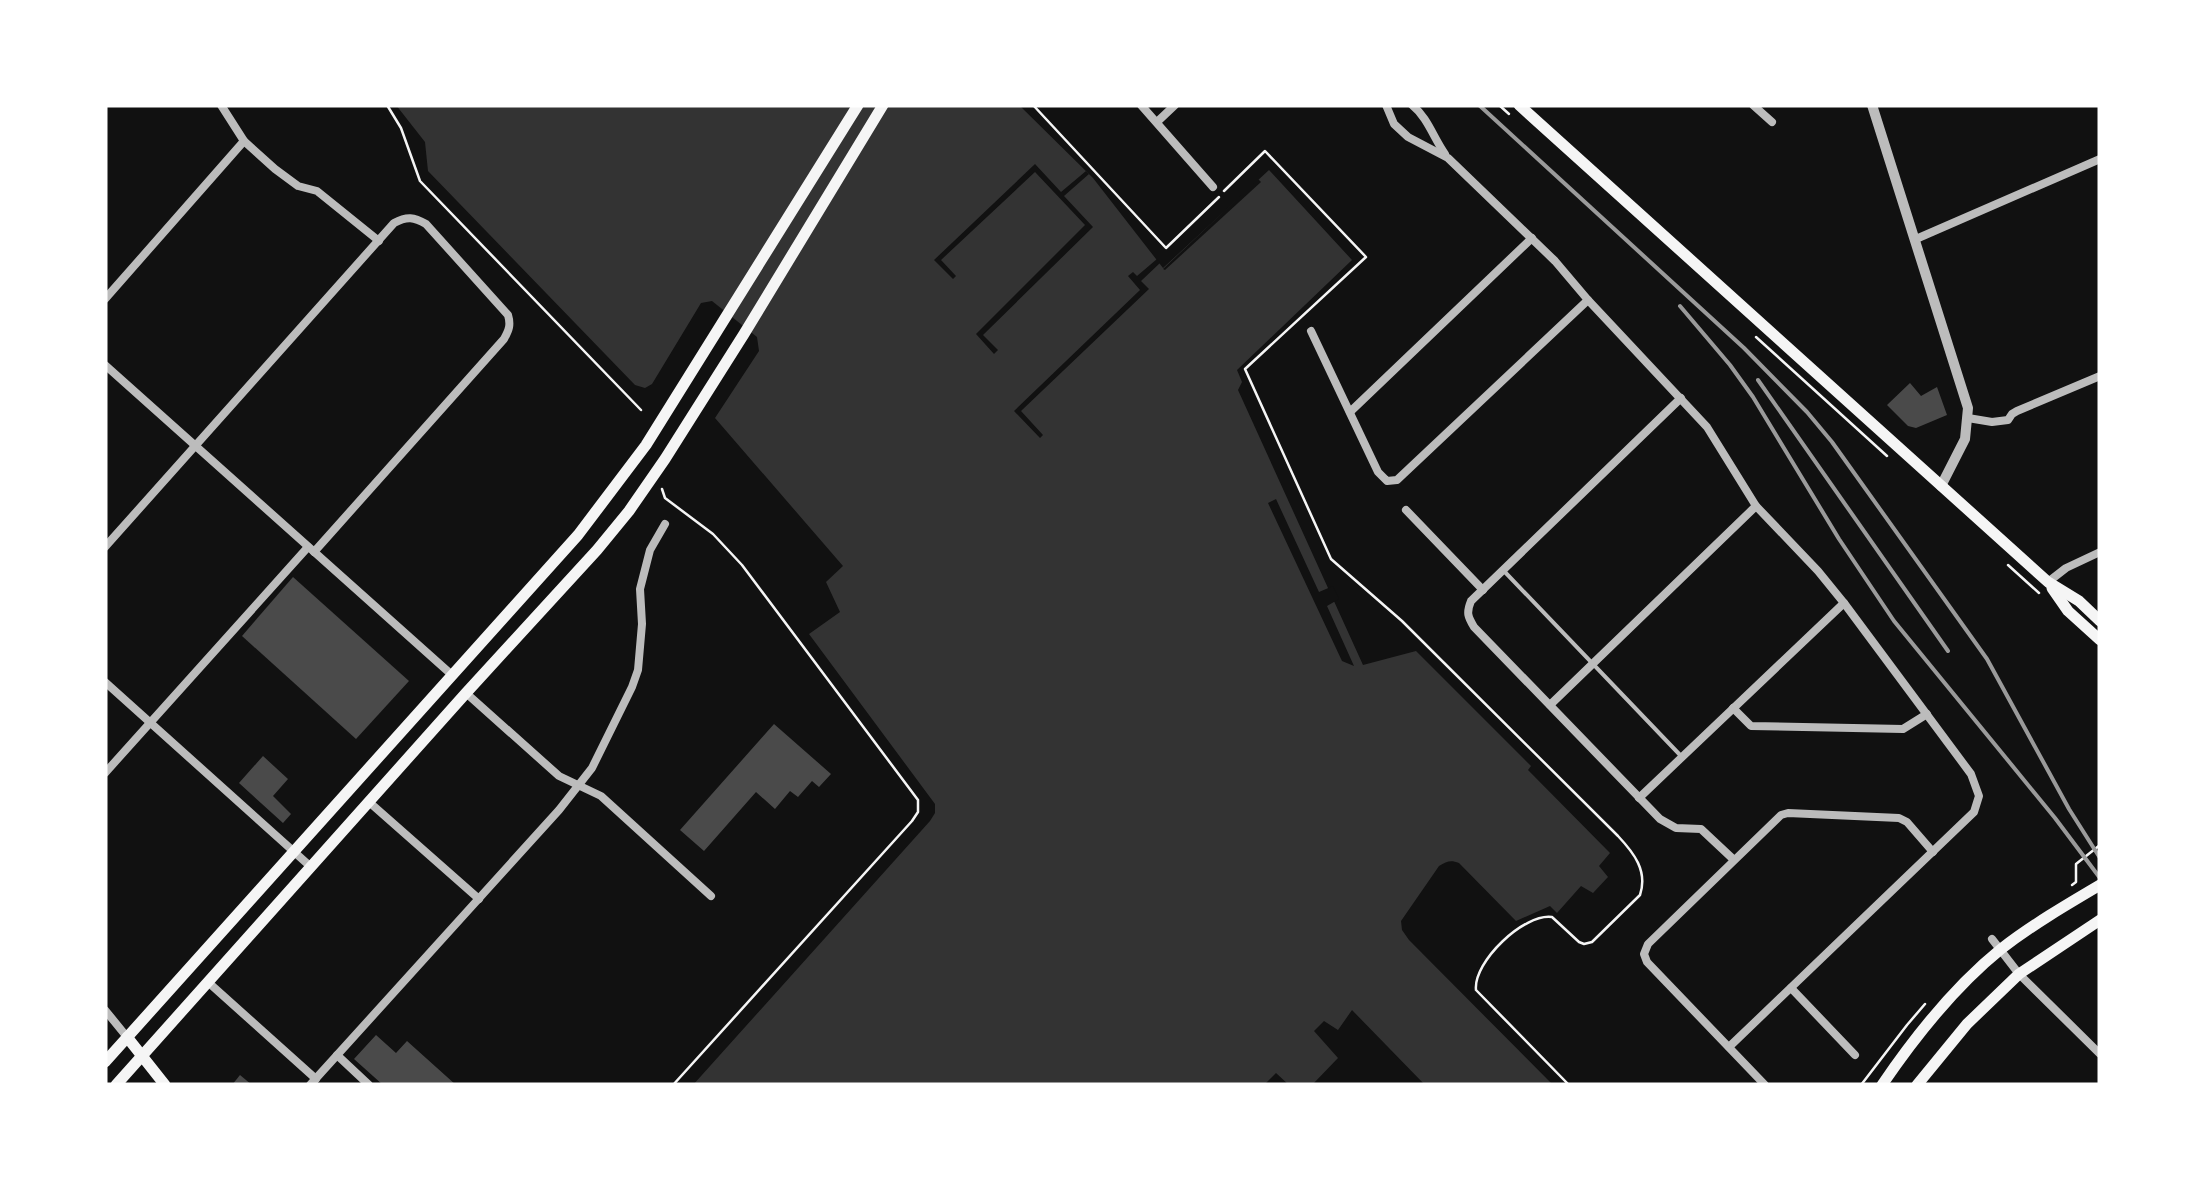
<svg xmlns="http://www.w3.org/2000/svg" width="2205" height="1190" font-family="'Source Serif 4',serif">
  <rect width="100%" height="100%" fill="#111"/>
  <!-- water -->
  <path fill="#333" d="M396 105H1019L1093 178 1163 268 1269 170 1352 260 1237 370 1242 382 1238 390 1363 665 1416 651 1531 766 1528 770 1610 853 1599 866 1608 877 1593 893 1581 886 1557 913 1550 906 1516 921 1459 863C1451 860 1447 861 1439 866L1401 921 1402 930 1409 940 1553 1085H1425L1352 1010 1338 1030 1324 1021 1314 1031 1338 1058 1312 1085H1289L1276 1073 1264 1085H693L930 821 935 813V804L809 634 840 612 826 582 843 566 715 418 759 351 757 337 712 301 701 303 652 384 645 388 635 385 428 171 425 142Z"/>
  <!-- pier -->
  <g fill="#111">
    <polygon points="1035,164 1061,192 1086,171 1089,174 1064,196 1093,227 983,335 998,350 994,354 976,334 1085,225 1035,172 941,260 956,276 953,279 934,260"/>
    <polygon points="1258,179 1261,182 1165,270 1163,269"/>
    <polygon points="1157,259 1160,263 1141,281 1149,289 1021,411 1043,435 1040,438 1014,411 1140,290 1128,276 1133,272 1137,276"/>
    <polygon points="1276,499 1319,592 1333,586 1339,599 1327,606 1354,666 1342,661 1268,503"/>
  </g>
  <!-- building -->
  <g fill="#4a4a4a">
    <polygon points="1910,383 1921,396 1937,387 1947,415 1916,428 1908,426 1887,405"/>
    <polygon points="293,577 409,681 356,739 242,636"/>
    <polygon points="774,724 831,774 819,787 812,781 798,797 790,791 775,809 756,792 704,851 680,830"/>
    <polygon points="263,756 288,779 273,796 291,814 283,823 239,783"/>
    <polygon points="376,1035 396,1053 407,1041 456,1085 383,1085 354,1059"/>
    <polygon points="240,1075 252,1085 232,1085"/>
  </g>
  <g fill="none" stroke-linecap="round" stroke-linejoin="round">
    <!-- path -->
    <g stroke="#f5f5f5" stroke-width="2.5">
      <polyline points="387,105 401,128 420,181 641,410"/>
      <polyline points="1033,105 1166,248 1219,197"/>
      <polyline points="1499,105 1509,114"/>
      <path d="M1224 191 1265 151 1366 257 1245 369 1331 559 1402 621 1618 836C1634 853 1648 871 1640 895L1592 942 1584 944 1579 942 1552 917C1524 913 1473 962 1476 990L1569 1085"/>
      <polyline points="1756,337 1887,456"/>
      <polyline points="662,489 665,498 713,534 742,565 918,800 918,812 912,821 673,1085"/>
      <polyline points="2008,565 2039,593"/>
      <polyline points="2072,885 2076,882 2076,864 2100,845"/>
      <polyline points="1861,1085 1907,1025 1925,1004"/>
    </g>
    <!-- service -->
    <polyline stroke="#bcbcbc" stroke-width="4" points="1503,570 1682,757"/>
    <!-- minor -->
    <g stroke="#bcbcbc" stroke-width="8">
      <polyline points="221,105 244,141 275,169 298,186 317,191 379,241"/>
      <polyline points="1141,105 1213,187"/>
      <polyline points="1386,105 1394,124 1408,137 1448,158 1555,261 1588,300 1707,427 1756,506 1818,571 1844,603 1971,774 1979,796 1974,812 1729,1047"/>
      <path d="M1412 105C1428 118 1433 137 1445 154"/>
      <polyline points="1753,105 1772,122"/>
      <polyline points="1157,122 1175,105"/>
      <polyline points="1916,239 2100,159"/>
      <polyline points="105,299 244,141"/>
      <polyline points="1311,331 1378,472 1387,481 1397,480 1588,300"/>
      <polyline points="105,365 452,675"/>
      <path d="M1681 398 1471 601C1466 613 1468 617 1474 627L1660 819 1676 828 1701 829 1733 859"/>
      <polyline points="1350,412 1532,238"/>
      <polyline points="1968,418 1992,422 2008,420 2012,414 2017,411 2100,376"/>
      <polyline points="1406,510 1483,590"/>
      <path d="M105 547 394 223C407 216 414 217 426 224L508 315C511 325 509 330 504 339L314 552"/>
      <polyline points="2048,582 2066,568 2100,552"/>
      <polyline points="105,682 311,867"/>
      <polyline points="466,693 559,776 601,796 711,896"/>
      <polyline points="1550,705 1756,506"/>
      <polyline points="1733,708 1751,726 1903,729 1927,714"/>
      <polyline points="105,773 308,547"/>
      <polyline points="1639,798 1844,603"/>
      <polyline points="369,802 479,899"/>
      <polyline points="1992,939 2019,974 2100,1054"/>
      <polyline points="209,983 316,1079"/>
      <polyline points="1791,988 1855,1055"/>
      <polyline points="105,1010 127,1037"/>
      <polyline points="337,1055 369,1085"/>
      <polyline points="310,1085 559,810 592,768 632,687 638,670 642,624 640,589 650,550 665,524"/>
      <polyline points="1765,1085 1647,962 1644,954 1648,944 1781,815 1788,813 1899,818 1907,822 1933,852"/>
    </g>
    <!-- tertiary -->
    <polyline stroke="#bcbcbc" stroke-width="10" points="1872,105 1968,408 1965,439 1941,486"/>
    <!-- secondary -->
    <g stroke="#f5f5f5" stroke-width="11">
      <polyline points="1519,105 2048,582 2079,601 2100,621"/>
      <polyline points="2052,588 2068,611 2100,640"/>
      <polyline points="127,1037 165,1085"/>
      <polyline points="105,1062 578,535 646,445 858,105"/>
      <polyline points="116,1085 466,693 597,550 629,511 665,459 744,334 883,105"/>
      <path d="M1882 1085C1916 1035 1954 987 2001 949 2032 925 2066 905 2100 885"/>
      <polyline points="1917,1085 1967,1024 2019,974 2100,920"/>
    </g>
    <!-- rail -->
    <g stroke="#9a9a9a" stroke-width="4">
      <polyline points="1479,105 1744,348 1807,412 1832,442 1987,659 2069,809 2100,858"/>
      <polyline points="1680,306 1730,365 1753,397 1839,539 1894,621 2055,818 2100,878"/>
      <polyline points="1758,380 1948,651"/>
    </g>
  </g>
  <!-- border -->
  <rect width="2205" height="1190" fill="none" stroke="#ffffff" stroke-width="215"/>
</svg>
